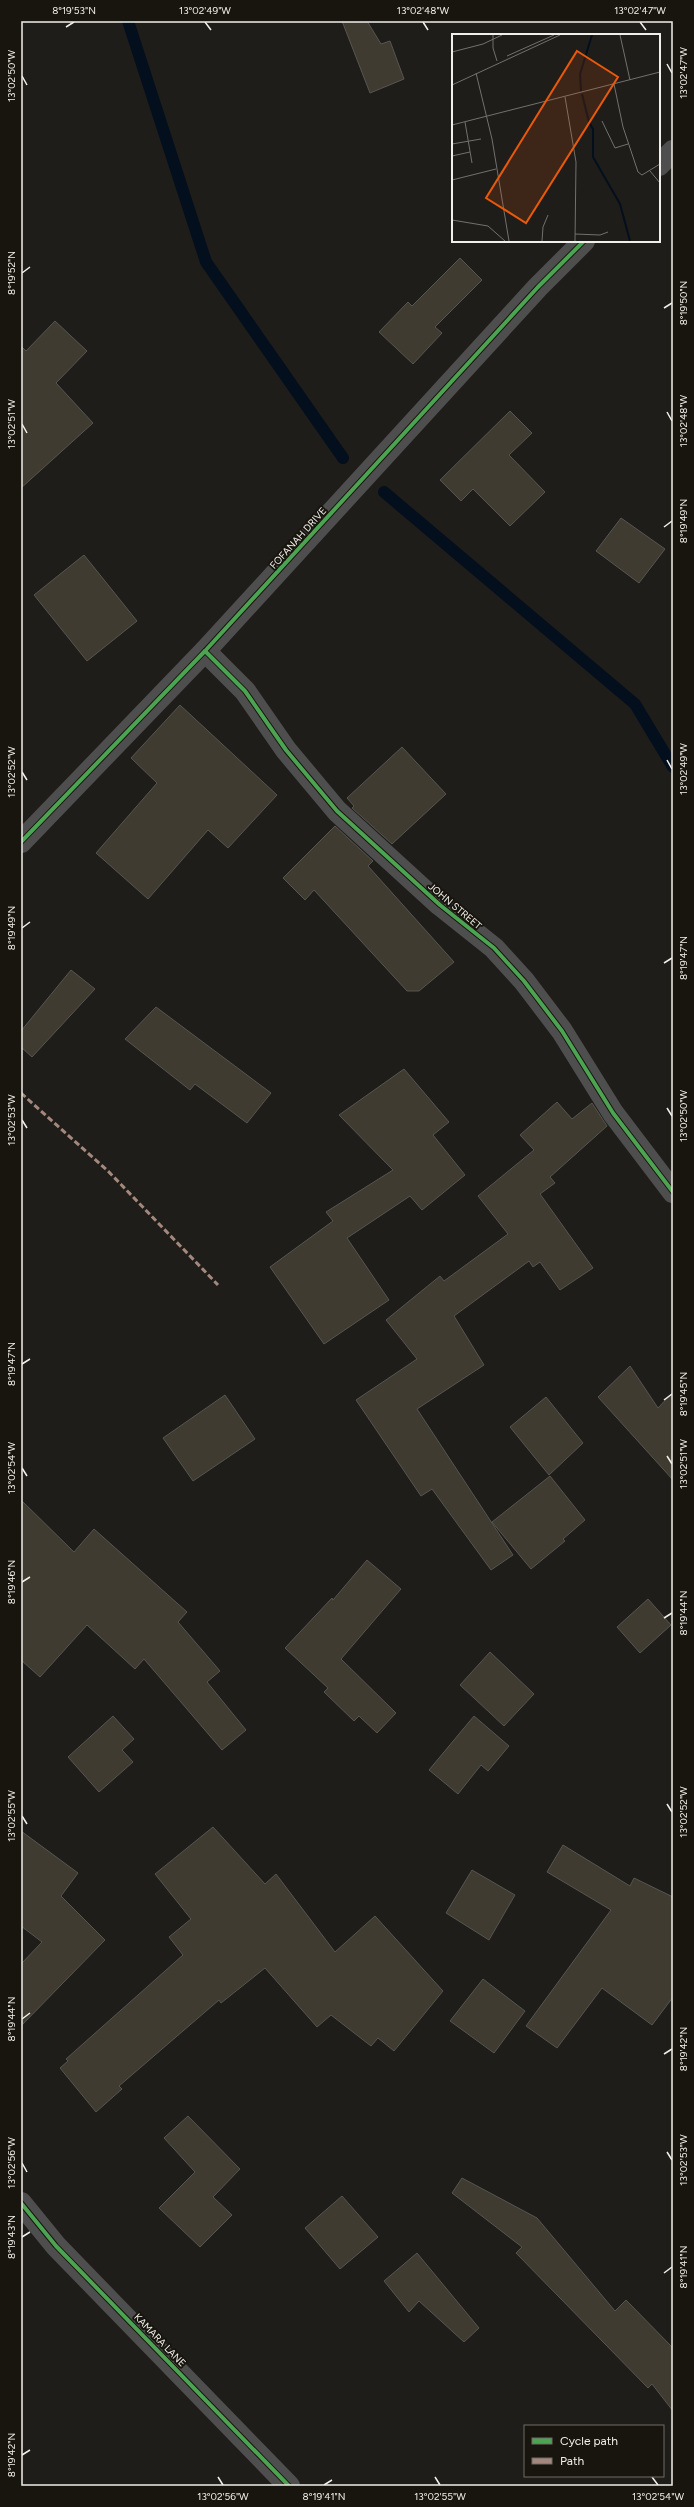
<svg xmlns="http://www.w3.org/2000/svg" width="694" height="2507" font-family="Figtree,sans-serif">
  <rect width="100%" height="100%" fill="#1f1d19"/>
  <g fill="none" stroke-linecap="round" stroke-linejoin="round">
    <!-- stream -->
    <g stroke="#030f1d" stroke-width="12">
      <polyline points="128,21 206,262 343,458"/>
      <polyline points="384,492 635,704 673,767"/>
    </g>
  </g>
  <!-- building -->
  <g fill="#3f3b30" stroke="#565551">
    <polygon points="342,21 367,21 381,44 390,41 404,79 370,93"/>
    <polygon points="460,258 482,280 435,327 442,333 413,364 379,332 408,302 412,306"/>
    <polygon points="55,321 87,351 56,383 93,423 21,488 21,346 26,351"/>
    <polygon points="510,411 532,433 509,455 545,492 510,526 473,489 461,501 440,480"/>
    <polygon points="621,518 665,549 639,583 596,551"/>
    <polygon points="84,555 137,621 87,661 34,595"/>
    <polygon points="180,705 277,795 228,848 208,830 148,899 96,853 157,783 131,758"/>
    <polygon points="402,747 446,794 392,844 352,808 354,806 347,798"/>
    <polygon points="335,826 373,861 368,866 454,962 419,991 407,991 314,890 305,900 283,878"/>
    <polygon points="71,970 95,989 32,1057 21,1047 21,1031"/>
    <polygon points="156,1007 271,1093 247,1123 195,1084 190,1090 125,1039"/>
    <polygon points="404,1069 449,1122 433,1135 465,1175 422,1210 410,1196 347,1238 389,1300 324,1344 270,1267 333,1221 326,1212 393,1170 339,1115"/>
    <polygon points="557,1102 572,1119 592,1103 607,1126 550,1177 555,1183 540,1194 593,1268 560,1290 540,1262 533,1267 529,1261 454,1316 484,1365 417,1409 513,1555 491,1570 432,1489 421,1496 356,1400 417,1359 386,1320 440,1276 444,1281 508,1234 478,1196 534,1150 520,1135"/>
    <polygon points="630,1366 658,1408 673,1392 673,1480 598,1397"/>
    <polygon points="225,1395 255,1439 193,1481 163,1438"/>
    <polygon points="546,1397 583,1443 549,1475 510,1427"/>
    <polygon points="550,1476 585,1520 563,1539 565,1541 531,1569 492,1522"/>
    <polygon points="21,1500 74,1552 94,1529 187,1612 178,1622 220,1671 207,1682 246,1730 222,1750 144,1659 135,1669 87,1625 40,1677 21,1660"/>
    <polygon points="367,1560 401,1589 341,1659 396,1713 377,1733 359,1716 354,1721 324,1692 328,1688 285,1648 332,1598 333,1600"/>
    <polygon points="648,1599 671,1625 640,1653 617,1627"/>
    <polygon points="490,1652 534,1694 504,1726 460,1685"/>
    <polygon points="113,1716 134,1739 122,1750 133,1762 99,1792 68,1757"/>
    <polygon points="474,1716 509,1746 488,1771 481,1765 458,1794 429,1770"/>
    <polygon points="213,1827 265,1884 276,1874 335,1952 375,1916 443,1991 394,2051 378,2038 371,2046 331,2015 317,2027 265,1968 221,2003 219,2000 119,2086 122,2089 96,2112 60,2068 68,2061 66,2059 183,1955 169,1937 191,1919 155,1874"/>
    <polygon points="21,1831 78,1873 61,1896 105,1940 21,2026 21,1964 42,1942 21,1926"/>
    <polygon points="563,1845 630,1886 634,1878 673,1897 673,1997 652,2025 602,1988 557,2048 526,2026 611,1910 547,1872"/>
    <polygon points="472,1870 515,1895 489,1940 446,1913"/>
    <polygon points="483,1979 525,2011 494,2053 450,2021"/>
    <polygon points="188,2116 240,2169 213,2197 232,2215 200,2247 159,2208 195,2172 164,2138"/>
    <polygon points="462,2178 537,2218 615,2311 626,2300 673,2348 673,2411 652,2384 648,2388 516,2253 522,2247 452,2193"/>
    <polygon points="342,2196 378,2237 340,2269 305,2228"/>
    <polygon points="417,2253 479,2328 464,2342 419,2301 409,2312 384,2281"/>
  </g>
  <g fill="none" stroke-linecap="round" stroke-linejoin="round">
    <!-- minor -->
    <g stroke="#4f4e4f" stroke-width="22">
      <polyline points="659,165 673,151"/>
      <polyline points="205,651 245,691 286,750 337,811 440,905 494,948 524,981 562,1031 613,1113 673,1192"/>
      <polyline points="21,842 205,651 538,287 584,241"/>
      <polyline points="21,2203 56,2246 289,2486"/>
    </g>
    <!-- quiet -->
    <polyline stroke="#a5887d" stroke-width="3" stroke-dasharray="6 3" stroke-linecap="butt" points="21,1093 108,1171 218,1285"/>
    <defs>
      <g id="cycleway">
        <polyline points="205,651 245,691 286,750 337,811 440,905 494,948 524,981 562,1031 613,1113 673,1192"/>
        <polyline points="21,842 205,651 538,287 584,241"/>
        <polyline points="21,2203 56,2246 289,2486"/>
      </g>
    </defs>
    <!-- cycleway casing -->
    <use href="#cycleway" stroke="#18150e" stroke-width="6"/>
    <!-- cycleway -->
    <use href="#cycleway" stroke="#4ca352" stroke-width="4"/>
  </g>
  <!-- ticks -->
  <path fill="none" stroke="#f1efea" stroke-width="1.5" d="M205 22 211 30M423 22 428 30M640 22 646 30M66 27 74 22M667 64 672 73M22 76 27 85M22 273 30 267M664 308 672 303M667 412 672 421M22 424 27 433M664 527 672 521M667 760 672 769M22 772 27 780M22 928 30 922M664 963 672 958M667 1108 672 1116M22 1120 27 1128M22 1364 30 1359M664 1400 672 1394M667 1456 672 1464M22 1468 27 1476M22 1582 30 1577M664 1618 672 1613M667 1804 672 1812M22 1816 27 1824M22 2019 30 2013M664 2054 672 2049M667 2152 672 2160M22 2163 27 2172M22 2237 30 2232M664 2273 672 2267M22 2455 30 2450M218 2477 223 2485M435 2477 440 2485M652 2477 658 2485M324 2485 332 2480"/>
  <g text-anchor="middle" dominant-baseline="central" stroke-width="4" stroke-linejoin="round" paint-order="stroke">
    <!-- street labels -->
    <g font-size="10" fill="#f1efea" stroke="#18150e">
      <text transform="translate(298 538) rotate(-48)">FOFANAH DRIVE</text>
      <text transform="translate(455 906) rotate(40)">JOHN STREET</text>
      <text transform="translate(160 2340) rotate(46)">KAMARA LANE</text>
    </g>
  </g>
  <!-- overview -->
  <g transform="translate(452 34)">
    <rect width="208" height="208" fill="#1f1d19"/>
    <path fill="none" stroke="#030f1d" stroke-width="2" d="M129 57 128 40 140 1M130 60 137 88 141 95V123L168 170 178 207"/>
    <path fill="none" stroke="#73716d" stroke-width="1" d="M41 1V14L45 27M168 1 178 46M0 18 31 10 50 1M55 22 102 1M24 39 40 105 57 207M162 50 171 93 186 138 190 141 208 130M0 51 108 1M113 63 124 128 123 207M150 87 163 114 176 110M13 88 20 129M0 91 208 38M0 110 29 105M0 122 18 118M198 137 208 149M0 146 44 135M0 186 36 192 53 207M123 200 148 201 156 198M90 207 91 193 96 181"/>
    <path fill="#e8590c" fill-opacity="0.15" stroke="#e8590c" stroke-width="2" d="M125 17 166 43 74 189 34 164Z"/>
    <rect width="208" height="208" fill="none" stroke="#f1efea" stroke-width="2"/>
  </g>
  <!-- border -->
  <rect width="694" height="2507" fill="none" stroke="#18150e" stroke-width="44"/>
  <!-- legend -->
  <rect x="524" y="2425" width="140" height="52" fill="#18150e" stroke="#6f6c66"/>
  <rect x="532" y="2438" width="20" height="6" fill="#4ca352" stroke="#6f6c66"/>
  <text x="560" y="2445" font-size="12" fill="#f1efea">Cycle path</text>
  <rect x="532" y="2458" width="20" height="6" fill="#a5887d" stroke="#6f6c66"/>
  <text x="560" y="2465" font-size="12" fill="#f1efea">Path</text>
  <rect x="22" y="22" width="650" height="2463" fill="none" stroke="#f1efea" stroke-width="1.5"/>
  <g font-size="10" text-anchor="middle" fill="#f1efea">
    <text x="74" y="14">8°19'53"N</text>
    <text x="205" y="14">13°02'49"W</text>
    <text x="423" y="14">13°02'48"W</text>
    <text x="640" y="14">13°02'47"W</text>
    <text transform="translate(683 73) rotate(-90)" y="4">13°02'47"W</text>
    <text transform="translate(11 76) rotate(-90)" y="4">13°02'50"W</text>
    <text transform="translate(11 273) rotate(-90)" y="4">8°19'52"N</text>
    <text transform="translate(683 303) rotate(-90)" y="4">8°19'50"N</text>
    <text transform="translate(683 421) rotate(-90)" y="4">13°02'48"W</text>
    <text transform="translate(11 424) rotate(-90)" y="4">13°02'51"W</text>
    <text transform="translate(683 521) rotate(-90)" y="4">8°19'49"N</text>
    <text transform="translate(683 769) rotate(-90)" y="4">13°02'49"W</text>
    <text transform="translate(11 772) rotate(-90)" y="4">13°02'52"W</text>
    <text transform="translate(11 928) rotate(-90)" y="4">8°19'49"N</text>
    <text transform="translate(683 958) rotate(-90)" y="4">8°19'47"N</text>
    <text transform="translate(683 1116) rotate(-90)" y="4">13°02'50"W</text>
    <text transform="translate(11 1120) rotate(-90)" y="4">13°02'53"W</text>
    <text transform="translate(11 1364) rotate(-90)" y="4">8°19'47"N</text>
    <text transform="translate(683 1394) rotate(-90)" y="4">8°19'45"N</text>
    <text transform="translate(683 1464) rotate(-90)" y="4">13°02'51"W</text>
    <text transform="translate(11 1468) rotate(-90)" y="4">13°02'54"W</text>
    <text transform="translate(11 1582) rotate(-90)" y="4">8°19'46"N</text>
    <text transform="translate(683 1613) rotate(-90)" y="4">8°19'44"N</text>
    <text transform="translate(683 1812) rotate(-90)" y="4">13°02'52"W</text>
    <text transform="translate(11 1816) rotate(-90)" y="4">13°02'55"W</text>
    <text transform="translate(11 2019) rotate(-90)" y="4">8°19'44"N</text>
    <text transform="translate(683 2049) rotate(-90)" y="4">8°19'42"N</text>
    <text transform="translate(683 2160) rotate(-90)" y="4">13°02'53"W</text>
    <text transform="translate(11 2163) rotate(-90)" y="4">13°02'56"W</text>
    <text transform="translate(11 2237) rotate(-90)" y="4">8°19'43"N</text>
    <text transform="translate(683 2267) rotate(-90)" y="4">8°19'41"N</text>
    <text transform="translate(11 2455) rotate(-90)" y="4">8°19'42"N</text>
    <text x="223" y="2500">13°02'56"W</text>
    <text x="324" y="2500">8°19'41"N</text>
    <text x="440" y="2500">13°02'55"W</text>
    <text x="658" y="2500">13°02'54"W</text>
  </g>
</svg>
